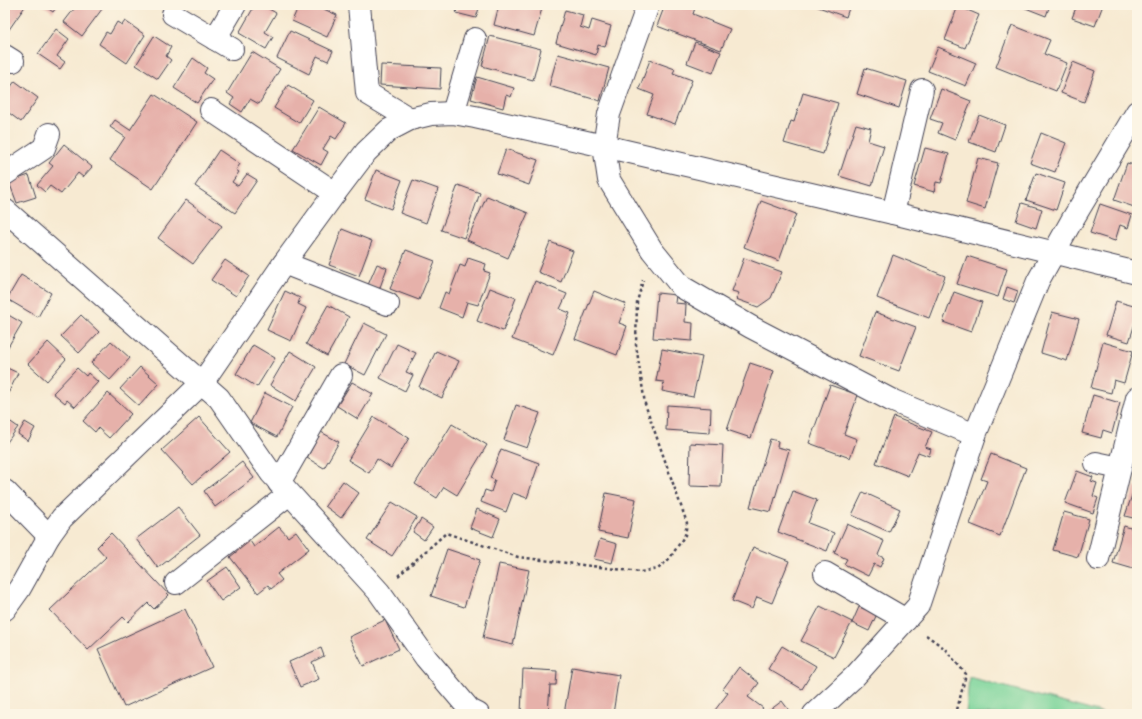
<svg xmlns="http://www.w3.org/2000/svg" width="1142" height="719" font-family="Mynerve,sans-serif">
  <rect width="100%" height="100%" fill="#fcf5e5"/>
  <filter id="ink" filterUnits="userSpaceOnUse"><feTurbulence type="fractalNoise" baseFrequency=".025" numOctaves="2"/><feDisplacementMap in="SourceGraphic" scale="8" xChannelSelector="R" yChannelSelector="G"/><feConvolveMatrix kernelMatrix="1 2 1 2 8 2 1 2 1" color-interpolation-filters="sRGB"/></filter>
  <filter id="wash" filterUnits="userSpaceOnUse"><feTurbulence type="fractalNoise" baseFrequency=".012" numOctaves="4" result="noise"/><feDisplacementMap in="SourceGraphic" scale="16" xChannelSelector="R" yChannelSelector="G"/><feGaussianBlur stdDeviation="0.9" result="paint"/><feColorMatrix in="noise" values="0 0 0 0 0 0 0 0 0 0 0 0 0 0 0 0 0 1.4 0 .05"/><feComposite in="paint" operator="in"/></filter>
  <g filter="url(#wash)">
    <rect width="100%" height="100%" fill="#f7ead2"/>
    <!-- green -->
    <polygon fill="#7ad49a" stroke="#4e7b6a" points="969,677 1105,714 966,714"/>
    <g id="blocks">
      <!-- building -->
      <g fill="#e6b1aa">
        <polygon points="5,5 26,5 8,31 5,29"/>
        <polygon points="43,5 58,5 53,12"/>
        <polygon points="77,5 105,5 82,36 64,22"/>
        <polygon points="255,5 262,5 276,13 265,32 273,37 266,49 239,33"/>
        <polygon points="299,5 315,5 337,15 327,37 292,21"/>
        <polygon points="458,5 480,5 476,18 456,13"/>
        <polygon points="499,5 543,5 534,36 494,25"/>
        <polygon points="665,5 696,5 693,14 730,29 721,50 657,26"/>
        <polygon points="813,5 850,5 846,17"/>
        <polygon points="1018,5 1050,5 1046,16"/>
        <polygon points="1077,5 1103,5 1095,26 1072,18"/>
        <polygon points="958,6 979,15 965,48 945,40"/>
        <polygon points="565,10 583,15 580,27 589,30 592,20 611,26 605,47 598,45 596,55 556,43"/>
        <polygon points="125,21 145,35 127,63 99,44 106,32 110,34 117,22 122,25"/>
        <polygon points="1012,25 1050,40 1044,54 1067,63 1056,91 996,67"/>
        <polygon points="56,29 69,39 57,56 65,62 60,69 38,54"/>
        <polygon points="290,31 333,51 328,61 317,56 309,74 277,58"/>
        <polygon points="154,36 171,47 166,56 171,60 158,79 136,65"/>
        <polygon points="490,36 541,49 533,80 482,66"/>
        <polygon points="695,42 721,52 713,73 687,63"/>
        <polygon points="938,47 976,63 966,86 928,71"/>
        <polygon points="252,52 280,69 259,104 250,99 242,112 230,104 234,98 227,93"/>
        <polygon points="558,54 609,68 600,101 549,86"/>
        <polygon points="193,58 207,68 204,73 213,79 197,103 174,88"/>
        <polygon points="650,60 675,69 673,73 692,80 675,124 647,114 654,95 639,89"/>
        <polygon points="1073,62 1095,71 1084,102 1061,93"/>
        <polygon points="381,65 441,68 440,89 380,85"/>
        <polygon points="865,68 907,81 899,108 857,94"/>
        <polygon points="477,77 514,88 511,97 506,95 503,108 471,99"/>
        <polygon points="15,81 38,98 21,122 5,110 5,95"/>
        <polygon points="288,85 313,100 299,123 274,108"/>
        <polygon points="941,89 971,101 955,140 938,133 942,123 930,119"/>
        <polygon points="803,93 838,103 823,154 784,143 791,121 794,122"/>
        <polygon points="154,94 197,122 153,189 110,160 125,137 110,127 115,120 130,130"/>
        <polygon points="319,107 346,123 336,139 331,136 323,149 328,152 321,165 293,149"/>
        <polygon points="979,115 1005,125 996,152 969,142"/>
        <polygon points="856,124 871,128 868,141 884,146 872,186 839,176"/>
        <polygon points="1041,133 1066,143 1055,172 1030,163"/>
        <polygon points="64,144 92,167 83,177 78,173 61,194 50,186 45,192 37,185 53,166 49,163"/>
        <polygon points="925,148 949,154 941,183 936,182 934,192 914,186"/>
        <polygon points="506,149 538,160 529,185 497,174"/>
        <polygon points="219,150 240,164 236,170 239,172 232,182 238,186 247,174 257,180 235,213 195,186"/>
        <polygon points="978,158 998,163 985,209 966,203"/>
        <polygon points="1127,163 1137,166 1137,208 1114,200"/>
        <polygon points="376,170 402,180 391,209 365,199"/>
        <polygon points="1036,173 1065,183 1056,210 1026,200"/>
        <polygon points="29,175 36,197 17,203 9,182"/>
        <polygon points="413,180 438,189 426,223 400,213"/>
        <polygon points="458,185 480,193 464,238 441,230"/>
        <polygon points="487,196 528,213 508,258 467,240"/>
        <polygon points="186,200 222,226 193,264 158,238"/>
        <polygon points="761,201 796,214 779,261 744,247"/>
        <polygon points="1022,203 1042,209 1036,228 1016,221"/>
        <polygon points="1100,204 1132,215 1128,228 1120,225 1115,241 1090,233"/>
        <polygon points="342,229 372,241 359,276 329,265"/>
        <polygon points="550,242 573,251 561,282 538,272"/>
        <polygon points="406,250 435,261 419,300 390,289"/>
        <polygon points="893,255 945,276 929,318 877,298"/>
        <polygon points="967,256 1007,269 998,297 957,284"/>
        <polygon points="468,258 486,264 484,271 490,273 478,305 467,302 462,317 439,308 445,292 449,294 460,265 465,267"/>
        <polygon points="744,258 782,272 771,298 758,307 736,299 739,293 732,291"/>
        <polygon points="225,260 249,276 236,296 211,280"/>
        <polygon points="377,264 387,268 379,290 368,285"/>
        <polygon points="21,275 51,293 38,317 7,299"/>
        <polygon points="535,281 567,294 560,309 570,313 553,355 512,339"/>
        <polygon points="1007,287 1018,291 1014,303 1003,299"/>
        <polygon points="490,288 516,298 503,331 477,321"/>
        <polygon points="285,291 300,298 298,304 306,308 291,341 267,330"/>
        <polygon points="594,291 626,304 619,323 627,326 617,355 575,339"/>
        <polygon points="954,292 982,302 971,332 943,322"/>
        <polygon points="657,293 676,295 675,303 686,304 685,322 693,323 692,341 653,338"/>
        <polygon points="1116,301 1137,307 1137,317 1129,342 1106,335"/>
        <polygon points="328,305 349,317 327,356 306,344"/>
        <polygon points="875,312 916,327 899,371 859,356"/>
        <polygon points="1052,312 1079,319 1067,361 1041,353"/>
        <polygon points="5,313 22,323 5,352"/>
        <polygon points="81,315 99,332 79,353 61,336"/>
        <polygon points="364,323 386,334 365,375 344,364"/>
        <polygon points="111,341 130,358 110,380 91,363"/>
        <polygon points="48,342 66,359 47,381 28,364"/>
        <polygon points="1103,342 1133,351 1124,383 1114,380 1111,393 1091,388"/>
        <polygon points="397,344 416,353 406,372 413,375 405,391 380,378"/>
        <polygon points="253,345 275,358 257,387 236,374"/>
        <polygon points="662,349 702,357 693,397 662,391 664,382 656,381"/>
        <polygon points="290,351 316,367 296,401 270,385"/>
        <polygon points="436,351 459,361 442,398 419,387"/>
        <polygon points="750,363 774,371 751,438 727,430"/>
        <polygon points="5,367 18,373 5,400"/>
        <polygon points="140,367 159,384 139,406 120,389"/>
        <polygon points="77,368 86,376 88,373 98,382 75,407 67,400 65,403 53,393"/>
        <polygon points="352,382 373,394 358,419 337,406"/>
        <polygon points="830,385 858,395 844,434 857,439 850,458 809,443"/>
        <polygon points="108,393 131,414 109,438 98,428 95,432 83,421"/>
        <polygon points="265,393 292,407 277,437 250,423"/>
        <polygon points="1093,395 1120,403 1112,433 1103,430 1101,438 1082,433"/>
        <polygon points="516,405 540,413 527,448 504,440"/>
        <polygon points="667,405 711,408 710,433 666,430"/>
        <polygon points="199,417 230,452 193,484 162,450"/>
        <polygon points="374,417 409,438 391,468 377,459 369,473 348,460"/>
        <polygon points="894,417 932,432 925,447 931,449 929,456 918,452 908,476 876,463"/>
        <polygon points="5,418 18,427 5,445"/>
        <polygon points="25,422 35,428 28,441 18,434"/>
        <polygon points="452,424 487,445 457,495 444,487 437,498 415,484"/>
        <polygon points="321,432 339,442 324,468 307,458"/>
        <polygon points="770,439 778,441 777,447 789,450 771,512 750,507"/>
        <polygon points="690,443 723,445 721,487 689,486"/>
        <polygon points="501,449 539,463 527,498 513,493 506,512 481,502 485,490 491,492 495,480 490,478"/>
        <polygon points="991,454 1026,468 1000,536 970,524 987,481 981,479"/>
        <polygon points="242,462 254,478 215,507 204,491"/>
        <polygon points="1077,471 1093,477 1091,481 1097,483 1093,496 1098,498 1093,513 1065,503"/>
        <polygon points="343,481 359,493 341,518 325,506"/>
        <polygon points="1135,486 1137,487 1137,519 1125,516"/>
        <polygon points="793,491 817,500 808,523 834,533 827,551 778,532"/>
        <polygon points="863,492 900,509 889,532 852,515"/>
        <polygon points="606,493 636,499 628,538 598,532"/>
        <polygon points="392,502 417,517 392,556 367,540"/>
        <polygon points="178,507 200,535 158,568 136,539"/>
        <polygon points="477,509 500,519 493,537 470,528"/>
        <polygon points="1064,512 1089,519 1078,557 1053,550"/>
        <polygon points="421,519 433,527 424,540 413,532"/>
        <polygon points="847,524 884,541 878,555 884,558 880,567 874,564 868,576 844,564 847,559 834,553"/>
        <polygon points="1124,526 1137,530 1137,570 1113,563"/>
        <polygon points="279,527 288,537 296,531 309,549 277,574 282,580 271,589 268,585 258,593 230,557 250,541 254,547"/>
        <polygon points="111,533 169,595 154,609 148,603 128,622 123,617 88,650 50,610 106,557 97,547"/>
        <polygon points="600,539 617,544 612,563 594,559"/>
        <polygon points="753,547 789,561 772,603 757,597 752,609 732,601"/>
        <polygon points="447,549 480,560 464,607 431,596"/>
        <polygon points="499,564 529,570 513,645 483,638"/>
        <polygon points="227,567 241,587 221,601 207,581"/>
        <polygon points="820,606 852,622 834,657 801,641"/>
        <polygon points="859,607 877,614 869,631 852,623"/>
        <polygon points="185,609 212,667 124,707 98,649"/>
        <polygon points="385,620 399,649 363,666 349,637"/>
        <polygon points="782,646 816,666 802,689 768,669"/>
        <polygon points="321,648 324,656 312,662 319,679 300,687 289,662"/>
        <polygon points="572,667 619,675 613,714 564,714"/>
        <polygon points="739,667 759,683 748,697 763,708 758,714 712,714 728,693 723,689"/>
        <polygon points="523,669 557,671 556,685 550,685 548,714 521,713"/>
        <polygon points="782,701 791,713 773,714 770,710"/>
      </g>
    </g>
  </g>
  <g filter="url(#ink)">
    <use href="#blocks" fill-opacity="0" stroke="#424052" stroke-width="1"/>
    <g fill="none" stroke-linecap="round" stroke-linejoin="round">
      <defs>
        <g id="minor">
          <polyline points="359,5 367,93 410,119"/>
          <polyline points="648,5 609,114 604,146 609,180 652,250 682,287 751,327 891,400 975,435"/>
          <polyline points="173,14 232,49"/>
          <polyline points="215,39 235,5"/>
          <polyline points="5,56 13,61"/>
          <polyline points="211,110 335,193"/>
          <polyline points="453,113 475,39"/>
          <polyline points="5,174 44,148 49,134"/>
          <polyline points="5,210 219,398 271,473 379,592 426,658 470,710 478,714"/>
          <polyline points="893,213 922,90"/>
          <polyline points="284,263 388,304"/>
          <polyline points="1096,463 1120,468"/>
          <polyline points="279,483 341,375"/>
          <polyline points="5,491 49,536"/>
          <polyline points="1098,559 1137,398"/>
          <polyline points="825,573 906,620"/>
          <polyline points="176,583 289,494"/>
          <polyline points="5,609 20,588 49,536 62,518 202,383 284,263 335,193 366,152 389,130 410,119 431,114 453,113 475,117 604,146 893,213 1137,273"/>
          <polyline points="814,714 855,676 918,606 975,435 1038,281 1071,222 1137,112"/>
        </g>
      </defs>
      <!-- minor casing -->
      <use href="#minor" stroke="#424052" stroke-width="24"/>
      <!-- path -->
      <g stroke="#424052" stroke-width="2.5" stroke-dasharray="3 3" stroke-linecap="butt">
        <polyline points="398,576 446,533 518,557 640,572 658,569 670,558 685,535 687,523 645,404 636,345 637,302 643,280"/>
        <polyline points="926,635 944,648 966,674 956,714"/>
      </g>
      <!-- minor -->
      <use href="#minor" stroke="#fff" stroke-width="22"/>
    </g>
  </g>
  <!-- margin -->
  <rect width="1142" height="719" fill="none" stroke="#fcf5e5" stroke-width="20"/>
</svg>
